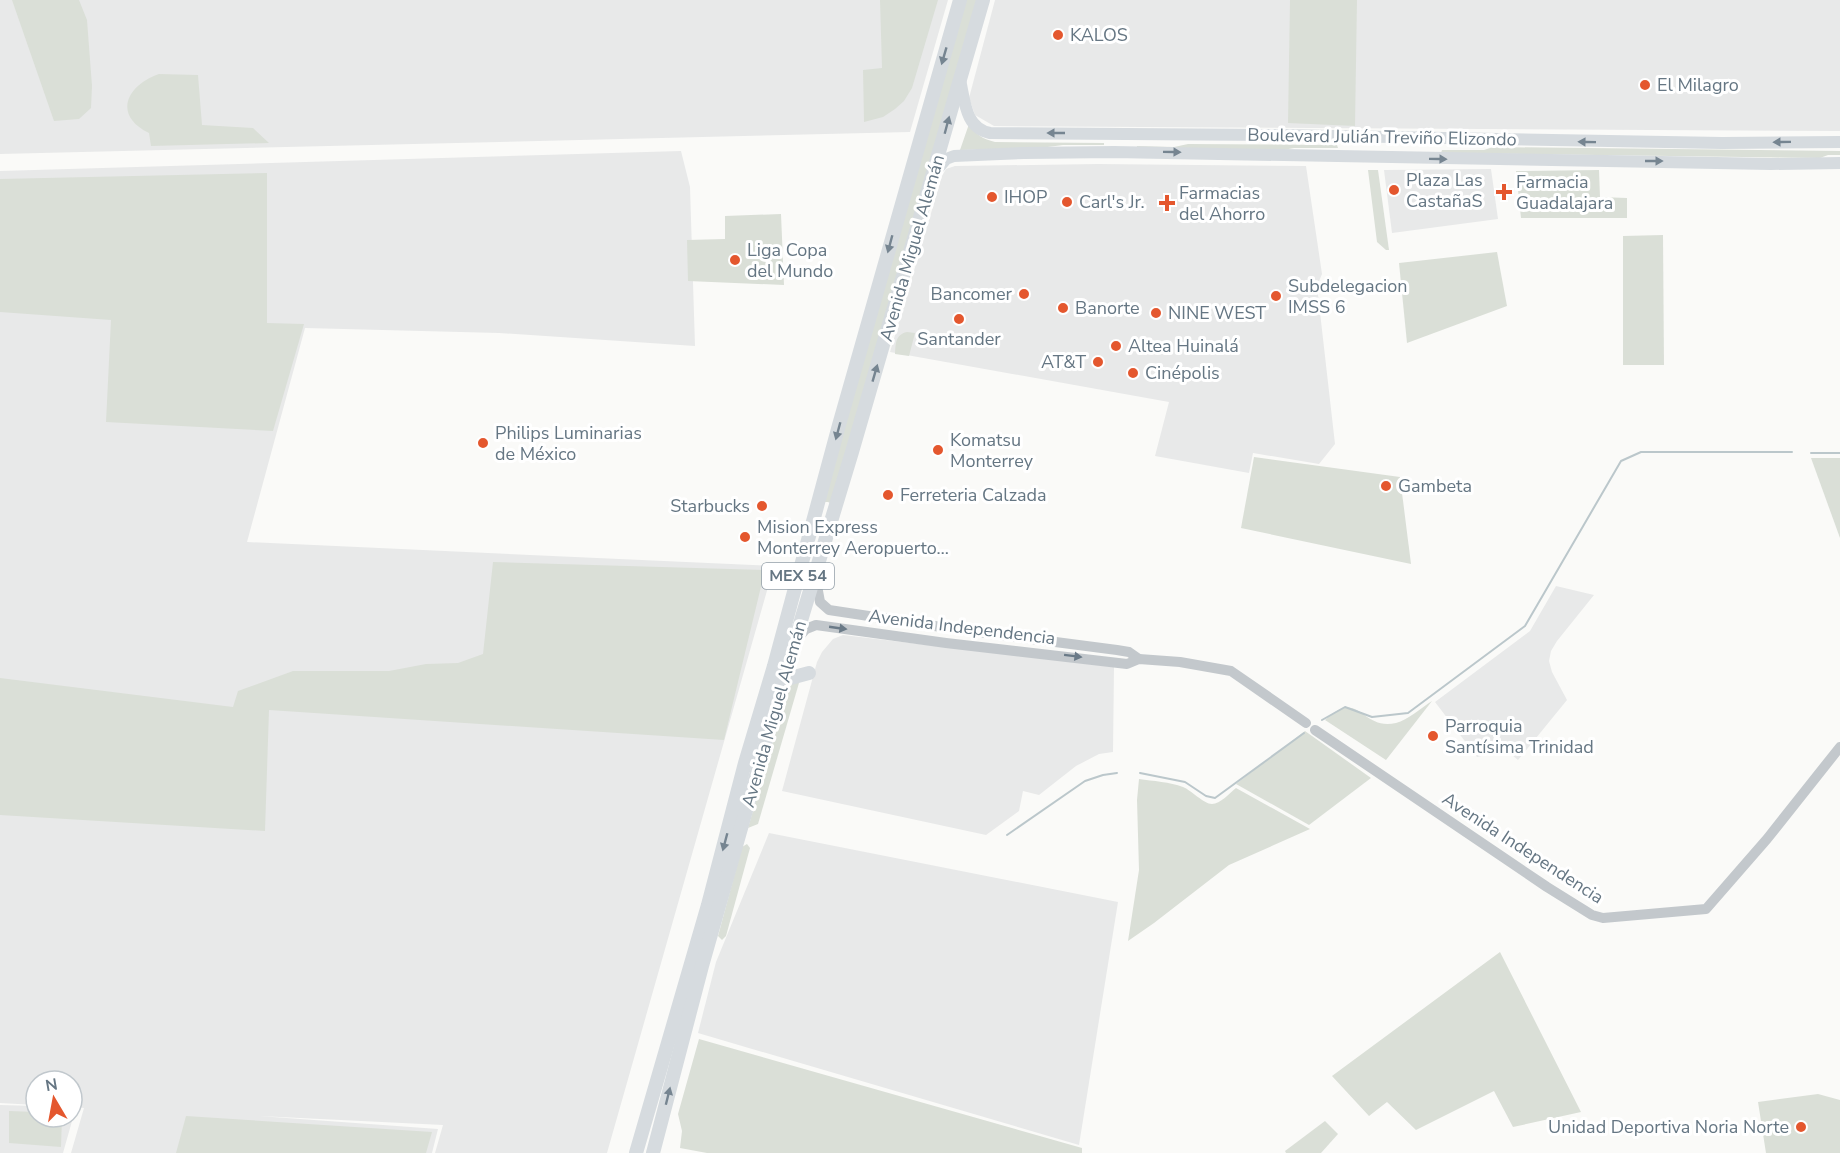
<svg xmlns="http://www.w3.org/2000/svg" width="1840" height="1153" font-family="'Nunito Sans',sans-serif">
  <rect width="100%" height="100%" fill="#fafaf8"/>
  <!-- built -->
  <g fill="#e8e9e9">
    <polygon points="0,0 948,0 910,132 0,154"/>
    <polygon points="995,0 1840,0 1840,131 994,126 975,115 969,98"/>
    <polygon points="681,151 690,187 695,346 499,333 305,328 247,542 774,566 607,1153 435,1153 443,1125 259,1116 438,1129 432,1153 71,1153 84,1108 76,1107 63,1153 0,1153 0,1105 36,1106 36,1117 72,1117 72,1081 36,1081 36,1105 0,1103 0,171"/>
    <polygon points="1098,164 1306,166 1322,274 1317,286 1335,444 1319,464 1253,453 1249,473 1155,456 1169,402 890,352 942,176 946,169 955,166"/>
    <polygon points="1491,169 1498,219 1392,233 1384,170"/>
    <polygon points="1556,586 1594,595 1557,641 1551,651 1549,661 1552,672 1567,700 1518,760 1506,750 1477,757 1435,702 1530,631"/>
    <polygon points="843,635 1114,667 1113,752 1099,754 1076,766 1039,795 1023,791 1019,811 986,835 782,791 817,662 822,652 833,639"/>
    <polygon points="769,833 1118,902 1079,1145 698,1033 716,962"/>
  </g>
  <!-- green -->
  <g fill="#dadfd7">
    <polygon points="12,0 79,0 87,20 92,86 91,108 79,119 54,121"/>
    <polygon points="880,0 938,0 912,88 904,101 895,109 883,117 864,122 863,70 882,68"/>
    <polygon points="965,0 978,0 832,504 828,502 823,502"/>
    <polygon points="1290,0 1357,0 1355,126 1288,123"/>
    <path d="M159 74 198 75 202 125 253 128 269 143 151 146 149 133C112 115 127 85 159 74Z"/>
    <path d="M969 124C976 135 983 139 995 142L1104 143V145H1063L1040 148 960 150Z"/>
    <polygon points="1188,144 1337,145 1338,148 1294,148 1278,151 1137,148 1137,146 1174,147"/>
    <polygon points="1493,147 1840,151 1840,155 1828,155 1820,158 1441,153 1442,150 1484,150"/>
    <polygon points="1368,170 1378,170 1389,250 1386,250 1377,242"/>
    <polygon points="1599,170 1600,197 1627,198 1627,218 1521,218 1516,171"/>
    <polygon points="267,173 267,323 304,324 273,431 106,422 111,320 0,312 0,179"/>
    <polygon points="781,214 784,285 688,281 687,240 725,239 725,216"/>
    <polygon points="1663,235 1664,365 1623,365 1623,236"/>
    <polygon points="1497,252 1507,306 1407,343 1399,263"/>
    <path d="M907 332 915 333 909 356 895 354C896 343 895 335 907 332Z"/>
    <polygon points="1254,457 1400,477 1411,564 1241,528"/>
    <polygon points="1811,458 1840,458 1840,538"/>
    <polygon points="493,562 765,570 724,740 269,710 265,831 0,815 0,678 233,707 238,691 293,671 389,671 426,664 458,663 483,654"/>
    <polygon points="801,676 758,824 748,828 790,682"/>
    <path d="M1432 701 1386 760 1325 720C1360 687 1360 731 1396 723 1408 720 1421 708 1432 701Z"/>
    <polygon points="1305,731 1371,778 1309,825 1236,784"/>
    <path d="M1139 779C1153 781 1170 782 1183 787 1191 790 1204 804 1212 804 1220 804 1230 793 1236 788L1310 829 1229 865 1154 923 1128 941 1139 870 1137 800Z"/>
    <polygon points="747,844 750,848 726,936 722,940 718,936 742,847"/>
    <polygon points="1500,952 1581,1112 1513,1127 1494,1091 1416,1130 1387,1102 1369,1116 1332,1076"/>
    <polygon points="699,1039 1082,1148 1082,1153 707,1153 680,1148 682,1131 678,1114"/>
    <polygon points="1818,1094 1840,1100 1840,1153 1766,1153 1758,1102"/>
    <polygon points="9,1111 36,1112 36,1117 62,1117 61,1147 9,1143"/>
    <polygon points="186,1116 432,1132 426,1153 176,1153"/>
    <polygon points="1325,1121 1338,1134 1321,1153 1286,1153 1285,1151"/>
  </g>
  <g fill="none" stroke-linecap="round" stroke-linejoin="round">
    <!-- stream -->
    <g stroke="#bbc7cb" stroke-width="2">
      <polyline points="1811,453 1840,453"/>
      <polyline points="1322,720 1345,707 1372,717 1408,713 1525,626 1621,461 1641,452 1792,452"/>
      <polyline points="1140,773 1185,782 1206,796 1215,798 1304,733"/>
      <polyline points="1007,835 1085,781 1103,775 1117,773"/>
    </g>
    <!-- tertiary -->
    <g stroke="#c3c8cc" stroke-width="10">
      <polyline points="816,580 820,602 829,610 948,628 1117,650 1129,652 1139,659"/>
      <polyline points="798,638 806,629 816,625 946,643 1127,664 1139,659 1180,662 1231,671 1306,723"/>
      <polyline points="1315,730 1547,887 1592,915 1603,918 1706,909 1767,839 1840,747"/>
    </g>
    <!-- secondary -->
    <g stroke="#d6dbdf" stroke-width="12">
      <path d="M960 80C965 101 965 128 990 133L1282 135 1722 143 1840 142"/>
      <polyline points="934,173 946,159 954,156 1024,153 1114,152 1771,164 1840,163"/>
    </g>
    <!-- trunk -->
    <g stroke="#d6dbdf" stroke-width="14">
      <polyline points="783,680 809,673"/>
      <polyline points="636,1153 708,905 745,763 774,666 839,425 960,0"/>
      <polyline points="653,1153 702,966 783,680 852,452 983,0"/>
    </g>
  </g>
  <!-- one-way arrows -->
  <defs><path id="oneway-solid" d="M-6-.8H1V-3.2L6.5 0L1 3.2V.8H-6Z" transform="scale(1.5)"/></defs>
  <g fill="#768591">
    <use href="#oneway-solid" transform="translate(944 56) rotate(106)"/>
    <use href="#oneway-solid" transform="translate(947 125) rotate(-75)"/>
    <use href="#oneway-solid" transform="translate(1056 133) rotate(-180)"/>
    <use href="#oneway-solid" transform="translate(1587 142) rotate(-179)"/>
    <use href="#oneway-solid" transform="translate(1782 142) rotate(179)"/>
    <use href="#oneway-solid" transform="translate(1172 152) rotate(1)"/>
    <use href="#oneway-solid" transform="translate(1438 159) rotate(1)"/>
    <use href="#oneway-solid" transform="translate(1654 161)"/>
    <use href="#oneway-solid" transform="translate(890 244) rotate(105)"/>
    <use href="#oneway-solid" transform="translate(875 373) rotate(-74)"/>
    <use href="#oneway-solid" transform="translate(838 431) rotate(105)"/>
    <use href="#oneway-solid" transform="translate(725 842) rotate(105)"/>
    <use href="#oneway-solid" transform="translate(668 1096) rotate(-76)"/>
  </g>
  <g fill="#6a7a87">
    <use href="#oneway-solid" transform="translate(838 628) rotate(8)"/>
    <use href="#oneway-solid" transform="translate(1073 656) rotate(7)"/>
  </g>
  <!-- markers -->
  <g fill="#e4572e" stroke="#fff" stroke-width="2">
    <circle cx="1058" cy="35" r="6"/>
    <circle cx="1645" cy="85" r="6"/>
    <circle cx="1394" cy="190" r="6"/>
    <path d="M1501 183h6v6h6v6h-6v6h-6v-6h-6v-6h6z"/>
    <circle cx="992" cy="197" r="6"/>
    <circle cx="1067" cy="202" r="6"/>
    <path d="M1164 194h6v6h6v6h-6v6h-6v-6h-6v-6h6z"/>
    <circle cx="735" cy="260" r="6"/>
    <circle cx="1024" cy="294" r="6"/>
    <circle cx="1276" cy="296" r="6"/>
    <circle cx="1063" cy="308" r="6"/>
    <circle cx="1156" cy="313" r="6"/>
    <circle cx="959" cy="319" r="6"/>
    <circle cx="1116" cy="346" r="6"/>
    <circle cx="1098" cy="362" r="6"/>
    <circle cx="1133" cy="373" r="6"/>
    <circle cx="483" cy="443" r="6"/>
    <circle cx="938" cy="450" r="6"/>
    <circle cx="1386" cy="486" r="6"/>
    <circle cx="888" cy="495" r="6"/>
    <circle cx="762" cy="506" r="6"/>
    <circle cx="745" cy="537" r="6"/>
    <circle cx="1433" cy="736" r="6"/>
    <circle cx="1801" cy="1127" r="6"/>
  </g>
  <g text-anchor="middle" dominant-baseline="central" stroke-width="6" stroke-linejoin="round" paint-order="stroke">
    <!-- shield labels -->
    <rect fill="#fff" stroke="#939fa8" stroke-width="1.5" x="762" y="563" width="72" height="26" rx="4.5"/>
    <g font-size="16" font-weight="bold" fill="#657683">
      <text x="798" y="576">MEX 54</text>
    </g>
    <!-- poi labels -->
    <g font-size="18" fill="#657683" stroke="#fff" text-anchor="start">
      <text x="1070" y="35">KALOS</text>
      <text x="1657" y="85">El Milagro</text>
      <text x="1406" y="180">Plaza Las<tspan x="1406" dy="21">CastañaS</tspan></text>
      <text x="1516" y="182">Farmacia<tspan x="1516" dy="21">Guadalajara</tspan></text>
      <text x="1179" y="193">Farmacias<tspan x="1179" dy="21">del Ahorro</tspan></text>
      <text x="1004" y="197">IHOP</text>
      <text x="1079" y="202">Carl's Jr.</text>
      <text x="747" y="250">Liga Copa<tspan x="747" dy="21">del Mundo</tspan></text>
      <text x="1288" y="286">Subdelegacion<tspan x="1288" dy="21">IMSS 6</tspan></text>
      <text x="1012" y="294" text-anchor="end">Bancomer</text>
      <text x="1075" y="308">Banorte</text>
      <text x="1168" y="313">NINE WEST</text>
      <text x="959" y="339" text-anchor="middle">Santander</text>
      <text x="1128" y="346">Altea Huinalá</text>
      <text x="1086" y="362" text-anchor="end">AT&amp;T</text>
      <text x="1145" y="373">Cinépolis</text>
      <text x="495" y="433">Philips Luminarias<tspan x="495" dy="21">de México</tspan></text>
      <text x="950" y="440">Komatsu<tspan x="950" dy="21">Monterrey</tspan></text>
      <text x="1398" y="486">Gambeta</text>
      <text x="900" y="495">Ferreteria Calzada</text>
      <text x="750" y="506" text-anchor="end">Starbucks</text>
      <text x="757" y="527">Mision Express<tspan x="757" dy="21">Monterrey Aeropuerto…</tspan></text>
      <text x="1445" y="726">Parroquia<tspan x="1445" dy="21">Santísima Trinidad</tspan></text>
      <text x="1789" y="1127" text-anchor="end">Unidad Deportiva Noria Norte</text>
    </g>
    <!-- street labels -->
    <g font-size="18" fill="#657683" stroke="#fff">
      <text transform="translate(1382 137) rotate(1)">Boulevard Julián Treviño Elizondo</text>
      <text transform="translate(912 248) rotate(-74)">Avenida Miguel Alemán</text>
      <text transform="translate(962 627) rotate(7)">Avenida Independencia</text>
      <text transform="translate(774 714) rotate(-74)">Avenida Miguel Alemán</text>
      <text transform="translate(1523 848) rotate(33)">Avenida Independencia</text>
    </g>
  </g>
  <!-- north arrow -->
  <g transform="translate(54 1099) rotate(350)"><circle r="28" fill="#ffffff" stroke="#c1c8cd" stroke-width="1.5"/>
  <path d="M0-4.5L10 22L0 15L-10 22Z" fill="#e4572e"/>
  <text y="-9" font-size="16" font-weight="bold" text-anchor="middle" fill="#657683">N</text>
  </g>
</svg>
